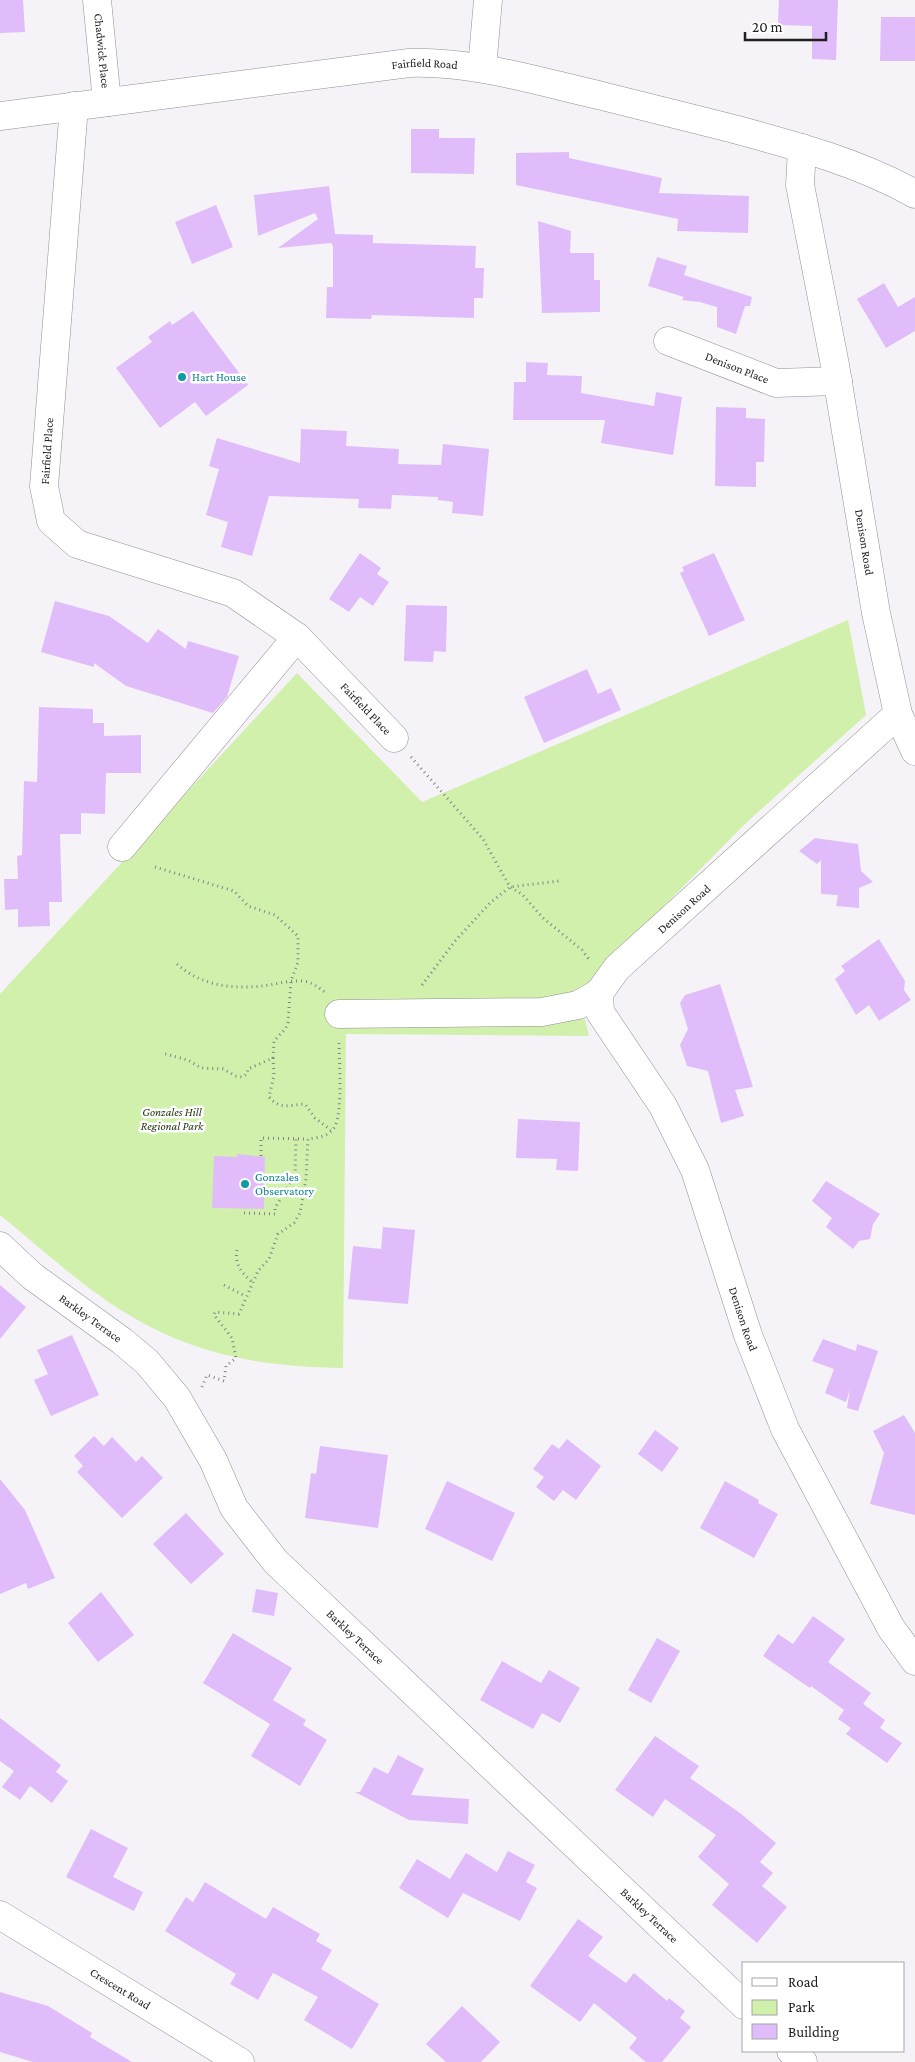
<svg xmlns="http://www.w3.org/2000/svg" width="915" height="2062" font-family="'Crimson Pro',serif">
  <rect width="100%" height="100%" fill="#f5f3f7"/>
  <!-- green -->
  <path fill="#d0f0ac" d="M848 620 866 715 748 821 560 1011H583L589 1036 346 1034 343 1368C265 1367 197 1356 129 1315 82 1287 42 1249 0 1215V994L297 673 422 802Z"/>
  <!-- building -->
  <g fill="#e0bdfa">
    <polygon points="0,0 23,0 25,32 0,33"/>
    <polygon points="779,0 838,0 836,60 812,59 812,26 778,25"/>
    <polygon points="881,17 915,17 915,61 880,61"/>
    <polygon points="411,129 439,129 439,138 475,138 474,174 411,173"/>
    <polygon points="569,152 569,158 662,178 659,193 749,196 748,233 677,231 678,219 516,185 516,153"/>
    <polygon points="329,186 335,234 373,235 373,243 476,246 475,268 484,268 483,298 474,298 474,318 372,315 371,319 326,318 327,287 333,287 333,246 331,243 278,248 318,219 315,213 258,236 254,195"/>
    <polygon points="216,205 233,247 192,264 175,222"/>
    <polygon points="538,221 571,231 570,253 594,253 594,280 600,280 600,312 542,313"/>
    <polygon points="657,257 687,266 684,275 752,297 750,306 745,306 736,334 717,327 717,307 700,302 682,300 684,297 648,286"/>
    <polygon points="884,283 898,307 915,297 915,331 886,348 857,299"/>
    <polygon points="193,311 248,385 206,416 195,402 160,428 116,368 152,342 148,337 170,321 172,325"/>
    <polygon points="526,362 548,363 547,375 582,376 581,393 654,406 656,392 682,397 673,455 601,443 605,420 513,420 514,382 526,382"/>
    <polygon points="716,407 746,408 746,418 765,419 764,462 756,462 756,487 715,486"/>
    <polygon points="301,429 347,431 346,446 399,449 398,464 441,465 443,444 489,449 483,516 452,513 453,502 438,500 438,497 392,495 391,509 358,508 359,499 269,496 252,556 221,547 228,522 206,515 219,469 209,466 217,438 300,463"/>
    <polygon points="360,553 381,568 377,574 389,582 373,606 360,597 349,612 329,599"/>
    <polygon points="714,553 745,620 709,636 680,573 684,571 682,567"/>
    <polygon points="55,601 109,616 148,643 158,629 186,649 188,641 239,656 227,697 213,713 126,686 94,663 94,667 41,652"/>
    <polygon points="406,605 447,606 446,652 434,651 433,662 404,661"/>
    <polygon points="587,669 598,694 611,688 621,710 544,743 524,697"/>
    <polygon points="39,707 93,709 93,723 104,723 104,736 141,735 141,773 106,773 105,814 81,813 81,834 60,834 62,902 49,902 50,926 18,927 18,909 5,910 4,879 18,879 17,856 22,855 24,781 37,782"/>
    <polygon points="815,838 858,844 861,871 873,882 859,888 859,908 836,906 838,895 821,894 821,860 817,864 799,851"/>
    <polygon points="879,939 905,981 904,990 911,1000 879,1021 869,1005 856,1015 835,979 845,971 841,966"/>
    <polygon points="720,984 753,1087 735,1090 744,1116 721,1123 708,1071 687,1066 680,1045 688,1029 680,1003 685,995"/>
    <polygon points="518,1119 580,1122 578,1171 556,1170 557,1159 516,1158"/>
    <polygon points="237,1154 265,1157 264,1209 212,1208 214,1156 237,1157"/>
    <polygon points="826,1181 880,1214 873,1224 870,1239 859,1241 853,1249 826,1227 832,1218 812,1201"/>
    <polygon points="383,1227 415,1230 408,1304 348,1299 353,1246 381,1249"/>
    <polygon points="0,1285 26,1307 0,1339"/>
    <polygon points="72,1335 99,1395 51,1416 34,1380 48,1374 37,1350"/>
    <polygon points="823,1339 856,1351 857,1344 878,1351 858,1411 847,1408 850,1389 846,1402 825,1393 834,1369 812,1361"/>
    <polygon points="904,1415 915,1433 915,1515 870,1504 884,1453 873,1431"/>
    <polygon points="655,1430 679,1448 662,1472 638,1454"/>
    <polygon points="94,1436 104,1446 112,1437 136,1462 142,1456 163,1478 122,1518 77,1472 83,1466 74,1456"/>
    <polygon points="567,1439 601,1466 576,1500 563,1490 554,1501 536,1487 544,1477 533,1469 552,1444 559,1449"/>
    <polygon points="320,1446 388,1455 378,1528 305,1518 311,1473 316,1474"/>
    <polygon points="0,1479 25,1510 55,1578 28,1589 26,1583 0,1594"/>
    <polygon points="447,1481 515,1513 492,1561 425,1529"/>
    <polygon points="725,1481 759,1500 758,1503 778,1514 754,1558 700,1528"/>
    <polygon points="186,1513 224,1554 191,1584 153,1544"/>
    <polygon points="256,1589 278,1593 274,1616 252,1612"/>
    <polygon points="101,1592 134,1635 98,1662 68,1623"/>
    <polygon points="813,1616 845,1639 828,1662 871,1693 863,1704 885,1720 880,1728 902,1743 887,1763 846,1734 851,1728 838,1719 844,1710 811,1686 810,1688 763,1656 778,1634 793,1644"/>
    <polygon points="233,1633 292,1668 273,1700 306,1720 303,1725 327,1740 300,1786 251,1756 270,1724 203,1683"/>
    <polygon points="657,1638 680,1651 651,1703 628,1690"/>
    <polygon points="502,1661 541,1683 549,1670 580,1688 560,1723 542,1713 533,1729 480,1700"/>
    <polygon points="0,1718 61,1765 56,1772 68,1781 52,1803 30,1786 20,1800 2,1787 14,1771 0,1761"/>
    <polygon points="655,1736 699,1766 690,1778 740,1813 776,1843 760,1862 773,1873 762,1886 787,1907 757,1943 712,1905 729,1884 698,1857 716,1835 665,1799 653,1817 615,1790"/>
    <polygon points="398,1755 424,1769 411,1795 469,1799 468,1824 409,1820 355,1792 360,1792 374,1767 388,1774"/>
    <polygon points="91,1829 128,1848 113,1877 143,1892 134,1911 66,1877"/>
    <polygon points="508,1851 535,1865 526,1882 537,1888 520,1921 463,1893 448,1918 399,1888 417,1859 450,1879 466,1853 497,1872"/>
    <polygon points="205,1882 266,1919 273,1907 320,1934 316,1941 332,1950 321,1969 379,2004 352,2049 304,2020 318,1997 273,1973 258,2000 230,1984 236,1974 165,1931 186,1897 193,1902"/>
    <polygon points="578,1919 603,1937 588,1956 626,1983 634,1973 667,2001 669,1998 685,2011 680,2018 691,2027 662,2062 646,2062 629,2048 637,2038 594,2003 580,2022 530,1986"/>
    <polygon points="0,1992 48,2006 92,2033 90,2037 132,2062 33,2062 0,2052"/>
    <polygon points="462,2006 500,2042 481,2062 446,2062 426,2044"/>
  </g>
  <g fill="none" stroke-linecap="round" stroke-linejoin="round">
    <defs>
      <g id="minor">
        <path id="s1" d="M97 0 107 102"/>
        <polyline points="482,68 488,0"/>
        <path id="s2" d="M74 106 44 486 51 521 77 544 233 593 297 637 394 738"/>
        <path id="s3" d="M0 116 409 63C474 61 536 81 598 95 643 106 686 117 730 128 793 145 858 162 915 194"/>
        <path id="s4" d="M802 148 800 185 835 365 876 613 898 714 617 968 599 993 600 1012 663 1106 695 1170 748 1335 785 1429 891 1628 915 1661"/>
        <path id="s5" d="M668 341 776 383 838 381"/>
        <polyline points="898,714 915,751"/>
        <polyline points="122,847 297,637"/>
        <polyline points="339,1014 542,1012 578,1005 599,993"/>
        <path id="s6" d="M0 1246 32 1276 122 1341 147 1362 177 1398 213 1460 234 1508 275 1561 744 2005"/>
        <polyline points="791,2051 803,2062"/>
      </g>
      <g id="major">
        <path id="s7" d="M0 1915 240 2062"/>
      </g>
    </defs>
    <!-- minor casing -->
    <use href="#minor" stroke="#918f93" stroke-width="29"/>
    <!-- major casing -->
    <use href="#major" stroke="#918f93" stroke-width="29"/>
    <!-- path -->
    <g stroke="#858386" stroke-width="3" stroke-dasharray="1 4" stroke-linecap="butt">
      <polyline points="411,757 483,839 510,887 522,894 543,918 582,950 590,961"/>
      <polyline points="155,867 234,891 248,906 275,915 298,936 298,962 291,981 288,1022 286,1028 274,1041 273,1058 248,1069 247,1074 242,1077 236,1076 223,1069 201,1068 188,1060 162,1053"/>
      <path d="M177 964C202 987 237 990 269 985 282 983 295 979 308 982 314 984 319 988 325 992"/>
      <polyline points="422,985 455,941 490,903 510,887 559,881"/>
      <path d="M273 1058 274 1075 269 1097C280 1110 290 1105 305 1104L315 1118 331 1130"/>
      <polyline points="261,1156 261,1138 308,1139"/>
      <polyline points="244,1213 275,1214 275,1208 295,1174 296,1138"/>
      <path d="M237 1250C234 1264 242 1273 252 1282"/>
      <polyline points="224,1285 245,1296"/>
      <path d="M202 1387 207 1375 224 1381 226 1366 236 1358 232 1338 214 1315 215 1312 239 1314 258 1271 269 1259 278 1234 294 1223 300 1213 306 1179 308 1139C318 1138 330 1136 335 1126 343 1109 339 1061 339 1041"/>
    </g>
    <!-- minor -->
    <use href="#minor" stroke="#fff" stroke-width="28"/>
    <!-- major -->
    <use href="#major" stroke="#fff" stroke-width="28"/>
  </g>
  <!-- markers -->
  <g fill="#0f9aa8" stroke="#fff" stroke-width="2">
    <circle cx="182" cy="377" r="5"/>
    <circle cx="245" cy="1184" r="5"/>
  </g>
  <g text-anchor="middle" dominant-baseline="central" stroke-width="5" stroke-linejoin="round" paint-order="stroke">
    <!-- street labels -->
    <g font-size="12" fill="#1f1e1f" stroke="#fff">
      <text stroke="none"><textPath href="#s1" startOffset="51">Chadwick Place</textPath></text>
      <text stroke="none"><textPath href="#s3" startOffset="428">Fairfield Road</textPath></text>
      <text stroke="none"><textPath href="#s5" startOffset="74">Denison Place</textPath></text>
      <text transform="translate(47 451) rotate(-86)">Fairfield Place</text>
      <text stroke="none"><textPath href="#s4" startOffset="400">Denison Road</textPath></text>
      <text stroke="none"><textPath href="#s2" startOffset="792">Fairfield Place</textPath></text>
      <text transform="translate(684 909) rotate(-42)">Denison Road</text>
      <text stroke="none"><textPath href="#s6" startOffset="116">Barkley Terrace</textPath></text>
      <text stroke="none"><textPath href="#s4" startOffset="1345">Denison Road</textPath></text>
      <text stroke="none"><textPath href="#s6" startOffset="536">Barkley Terrace</textPath></text>
      <text stroke="none"><textPath href="#s6" startOffset="941">Barkley Terrace</textPath></text>
      <text stroke="none"><textPath href="#s7" startOffset="141">Crescent Road</textPath></text>
    </g>
    <!-- culture labels -->
    <g font-size="12" fill="#0d838f" stroke="#fff" text-anchor="start">
      <text x="192" y="377">Hart House</text>
      <text x="255" y="1177">Gonzales<tspan x="255" dy="14">Observatory</tspan></text>
    </g>
    <!-- park labels -->
    <g font-size="12" font-style="italic" fill="#273614" stroke="#fff">
      <text x="172" y="1112">Gonzales Hill<tspan x="172" dy="14">Regional Park</tspan></text>
    </g>
  </g>
  <!-- legend -->
  <rect x="742" y="1962" width="162" height="90" fill="#ffffff" stroke="#a5a5a5"/>
  <rect x="752" y="1978" width="25" height="8" fill="#ffffff" stroke="#a5a5a5"/>
  <text x="788" y="1987" font-size="15" fill="#1f1e1f">Road</text>
  <rect x="752" y="2000" width="25" height="15" fill="#d0f0ac" stroke="#a5a5a5"/>
  <text x="788" y="2012" font-size="15" fill="#1f1e1f">Park</text>
  <rect x="752" y="2024" width="25" height="15" fill="#e0bdfa" stroke="#a5a5a5"/>
  <text x="788" y="2037" font-size="15" fill="#1f1e1f">Building</text>
  <!-- scale -->
  <path d="M745 32v8h81v-8" fill="none" stroke="#1f1e1f" stroke-width="2.5"/>
  <text x="752" y="32" font-size="15" fill="#1f1e1f" stroke="#ffffff" stroke-width="4" paint-order="stroke">20 m</text>
</svg>
